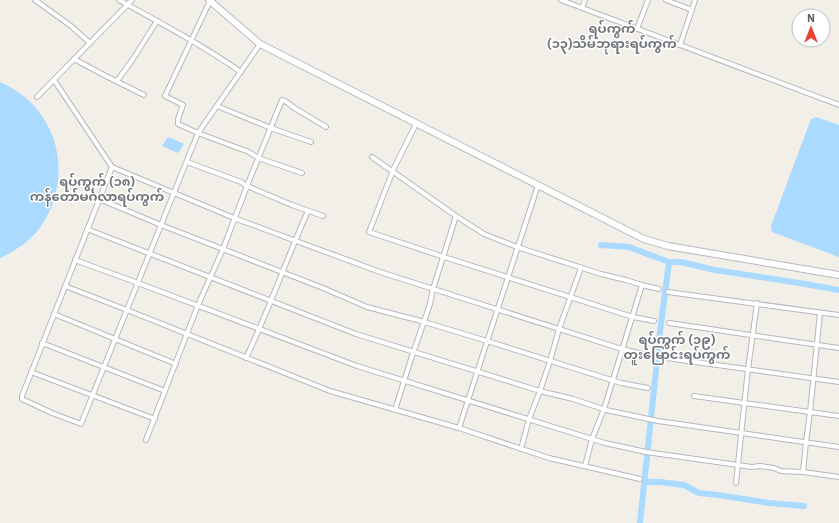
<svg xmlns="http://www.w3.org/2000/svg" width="839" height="523" font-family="'IBM Plex Sans','Noto Sans Myanmar',sans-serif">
  <rect width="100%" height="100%" fill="#f1efe8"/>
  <!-- water -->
  <g fill="#aadaff">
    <path d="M0 82C59 107 76 178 39 229 29 242 15 251 0 258Z"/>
    <polygon points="816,117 839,125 839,257 772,232 771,226 811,119"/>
    <polygon points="168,137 184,144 178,153 162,146"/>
  </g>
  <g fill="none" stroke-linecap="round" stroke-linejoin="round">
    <!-- river -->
    <g stroke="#aadaff" stroke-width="6">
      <polyline points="601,245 629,247 669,262 681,262 715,270 799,283 839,290"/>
      <polyline points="644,482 660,482 684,485 699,493 718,495 769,503 804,506"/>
      <polyline points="640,523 660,332 669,262"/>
    </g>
    <defs>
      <g id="street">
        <polyline points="35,0 71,26 90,43"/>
        <path d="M119 0C161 23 202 45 241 72"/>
        <polyline points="561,0 839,105"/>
        <polyline points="666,0 692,10"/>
        <polyline points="210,1 165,96 183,105 178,119 178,124 198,133 249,152 258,158 302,173"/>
        <polyline points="582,8 585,0"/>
        <polyline points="637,29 648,0"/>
        <polyline points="680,45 695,0"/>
        <polyline points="74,59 104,75 144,95"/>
        <polyline points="54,80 112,167 234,218 380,272 622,349 652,356 839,382"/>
        <polyline points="117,81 133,59 157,21"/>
        <polyline points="37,97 132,0"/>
        <polyline points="217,106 271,128 311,142"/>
        <polyline points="416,124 394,168 369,232 444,257 633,317 654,321"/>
        <polyline points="372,157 456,216 484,234 517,247 601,274 626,280 642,285 659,289"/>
        <polyline points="187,162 241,182 247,186 292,205 323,216"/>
        <polyline points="112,167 22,396 22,399 52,413 81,424 198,133 260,44"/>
        <polyline points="99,199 161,225 323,288 367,307 421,321 487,341 621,383 648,388"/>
        <polyline points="87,229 356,334 540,391 573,399 606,410 658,421 839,447"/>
        <polyline points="75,260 138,283 357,366 605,443 646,452 752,467 760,466 774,468 781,471 803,472 839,477"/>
        <polyline points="65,286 127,310 330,391 459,428 549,458 640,479"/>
        <polyline points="668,292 839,315"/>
        <polyline points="54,314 176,364"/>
        <polyline points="669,323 839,348"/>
        <polyline points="42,343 165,391"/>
        <path d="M246 358C269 310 286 260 308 211"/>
        <polyline points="31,372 155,419"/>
        <polyline points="694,396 810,412 820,313"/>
        <polyline points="395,410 411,359 430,304 433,289 456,216"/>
        <polyline points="459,428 538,185"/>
        <path d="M146 440 198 305 223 249 247 186 282 100C287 101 291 106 296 109 306 115 316 121 326 127"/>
        <polyline points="521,449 529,419 540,391 550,361 559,329 581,268"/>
        <polyline points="585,466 592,439 604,409 642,285"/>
        <polyline points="803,472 806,442 810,412 839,416"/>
        <polyline points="736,483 748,369 757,303"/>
      </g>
      <polyline id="secondary" points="209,0 260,44 644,239 668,246 839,275"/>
    </defs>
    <!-- street casing -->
    <use href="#street" stroke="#b5b8bc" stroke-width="6"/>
    <!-- secondary casing -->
    <use href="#secondary" stroke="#b6babf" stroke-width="8"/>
    <!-- street -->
    <use href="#street" stroke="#fff" stroke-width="4"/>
    <!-- secondary -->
    <use href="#secondary" stroke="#fff" stroke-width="6"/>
  </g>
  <g text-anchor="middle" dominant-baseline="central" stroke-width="3" stroke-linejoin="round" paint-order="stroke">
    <!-- quarter labels -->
    <g font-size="13" font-weight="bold" fill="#70757a" stroke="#fff">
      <text x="612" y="28">ရပ်ကွက်<tspan x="612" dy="15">(၁၃)သိမ်ဘုရားရပ်ကွက်</tspan></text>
      <text x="97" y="181">ရပ်ကွက် (၁၈)<tspan x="97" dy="15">ကန်တော်မင်္ဂလာရပ်ကွက်</tspan></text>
      <text x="677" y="339">ရပ်ကွက် (၁၉)<tspan x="677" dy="15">တူးမြောင်းရပ်ကွက်</tspan></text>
    </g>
  </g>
  <!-- north arrow -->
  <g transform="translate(811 28)"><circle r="19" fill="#ffffff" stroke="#bfc1c3"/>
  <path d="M0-3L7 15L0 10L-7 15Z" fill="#ea4335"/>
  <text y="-6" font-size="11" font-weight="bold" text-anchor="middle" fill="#5f6368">N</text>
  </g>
</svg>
